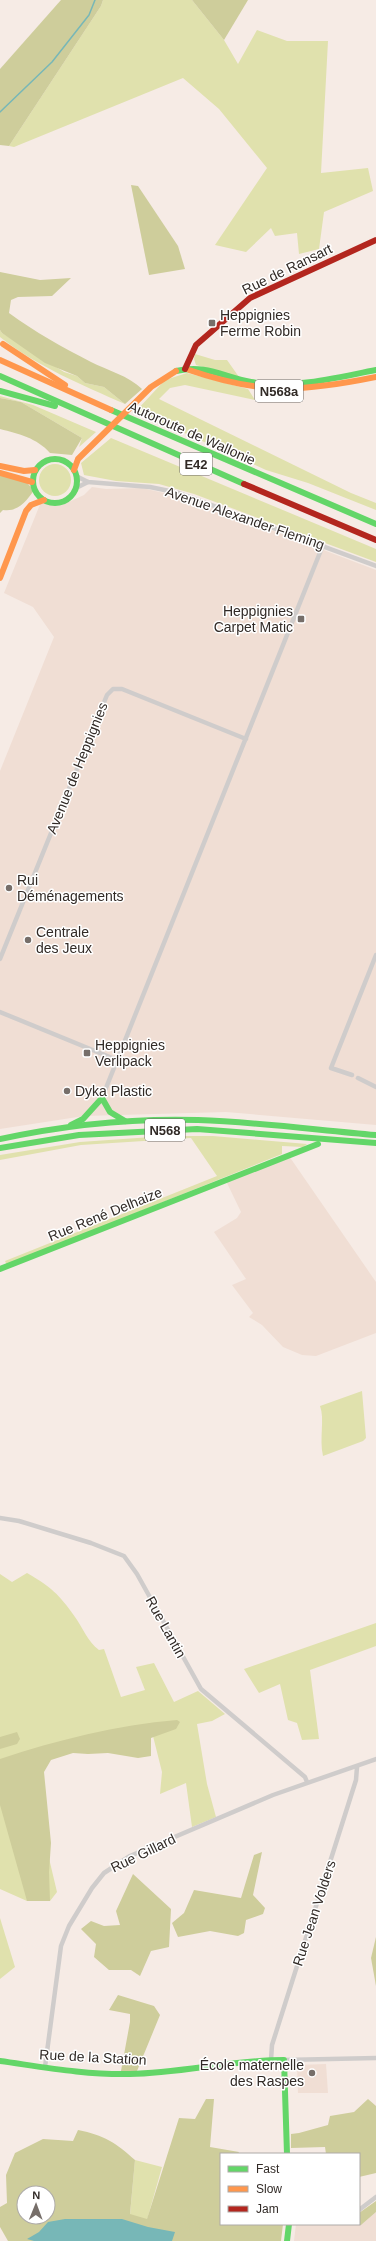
<svg xmlns="http://www.w3.org/2000/svg" width="376" height="2241" font-family="Arial,sans-serif">
  <rect width="100%" height="100%" fill="#f6ebe5"/>
  <!-- built -->
  <g fill="#f0ded4">
    <polygon points="92,487 106,489 142,488 190,499 376,570 376,1125 226,1112 84,1116 0,1129 0,771 54,637 33,607 4,593 41,502 60,506 84,495"/>
    <polygon points="289,1156 376,1282 376,1333 316,1356 302,1355 283,1347 262,1325 249,1317 253,1313 232,1285 246,1279 214,1232 237,1218 241,1212 226,1181"/>
    <polygon points="326,2064 328,2093 298,2093 297,2065"/>
    <polygon points="376,2212 376,2241 294,2241 296,2224 361,2225"/>
  </g>
  <!-- green -->
  <g fill="#e0e1ad">
    <polygon points="103,0 192,0 224,40 238,64 257,30 287,41 328,41 321,173 368,168 373,191 324,212 319,249 299,254 297,233 275,236 271,228 246,252 215,245 267,168 219,109 183,78 14,147 9,146 101,6"/>
    <path d="M0 330 2 333 64 372 77 376 85 383 104 387 125 404C82 385 38 367 0 337Z"/>
    <polygon points="195,354 215,360 227,360 239,377 196,365 194,359"/>
    <polygon points="187,373 248,389 255,400 185,385 170,388 159,399 351,493 376,503 376,510 308,483 266,470 136,411 165,380"/>
    <polygon points="0,396 33,405 96,432 79,447 82,438 21,402 0,398"/>
    <polygon points="111,438 376,549 376,562 194,494 159,484 116,481 84,475 81,463"/>
    <circle cx="55" cy="480" r="16"/>
    <polygon points="166,1136 213,1136 307,1144 303,1147 282,1146 282,1154 7,1265 5,1261 217,1176 191,1138 81,1145 0,1160 0,1155 80,1142"/>
    <path d="M362 1391 366 1438 363 1441 323 1456C319 1438 325 1419 320 1406Z"/>
    <path d="M27 1573C51 1587 59 1594 75 1617 83 1628 88 1642 99 1650L104 1649 121 1697 145 1690 136 1667 154 1663 174 1702 198 1691 225 1714 212 1721 197 1724 207 1784 216 1817 192 1827 186 1783 160 1794 162 1772 151 1728 25 1757 57 1892 50 1901H27L0 1889V1574L12 1582Z"/>
    <polygon points="376,1623 376,1646 310,1670 319,1739 302,1740 297,1723 288,1720 280,1684 259,1693 244,1669"/>
    <polygon points="0,1918 15,1967 0,1979"/>
    <polygon points="135,2160 162,2167 147,2220 130,2215"/>
  </g>
  <!-- forest -->
  <g fill="#cecd9b" fill-rule="evenodd">
    <polygon points="61,0 103,0 101,6 9,146 0,145 0,69"/>
    <polygon points="192,0 248,0 224,40"/>
    <polygon points="131,185 138,186 178,246 185,269 149,275"/>
    <path d="M0 272 40 280 71 278 52 296 18 297 11 300 9 313C35 332 62 347 91 362 107 370 129 376 142 389L125 404 104 387 85 383 77 376 45 363 2 333 0 330Z"/>
    <path d="M0 398 21 402 82 438 72 455 50 453C37 438 19 434 0 429Z"/>
    <path d="M0 473 22 478 34 490C26 502 18 512 3 510L0 513Z"/>
    <path d="M177 1720 180 1722 176 1729 151 1738V1756L138 1758 108 1753 88 1754 73 1753 51 1760 44 1772 51 1843 49 1872 50 1901H27L0 1805V1759C57 1740 117 1725 177 1720Z"/>
    <polygon points="17,1732 20,1739 17,1744 0,1749 0,1737"/>
    <polygon points="262,1852 253,1895 265,1908 263,1914 246,1920 244,1933 238,1936 210,1931 178,1937 172,1923 184,1913 194,1890 241,1898 254,1855"/>
    <polygon points="133,1874 171,1909 169,1947 151,1951 140,1976 131,1970 109,1970 94,1957 96,1944 81,1929 91,1921 104,1926 120,1925 116,1911"/>
    <polygon points="376,1937 376,1986 371,1958"/>
    <polygon points="118,1995 154,2006 160,2015 137,2071 121,2071 130,2022 130,2014 109,2010"/>
    <path d="M206 2099H214L210 2147 239 2152 238 2154H221V2224H283L281 2241H8L0 2227V2207L7 2203 6 2175 15 2153 43 2139 73 2141 78 2130C104 2135 116 2143 135 2160L130 2214 147 2219 179 2118 195 2119ZM24 2193H48V2217H24Z"/>
    <polygon points="368,2099 376,2106 376,2173 359,2177 359,2154 326,2154 325,2147 291,2148 291,2134 299,2133 328,2125 330,2116 354,2112"/>
    <polygon points="376,2201 376,2212 361,2225 316,2224 359,2224 359,2213"/>
  </g>
  <!-- water -->
  <polygon fill="#77b7b7" points="65,2219 122,2219 148,2227 175,2232 172,2241 34,2241 27,2239 39,2232 48,2222"/>
  <g fill="none" stroke-linecap="round" stroke-linejoin="round">
    <!-- stream -->
    <polyline stroke="#77b7b7" stroke-width="1.5" points="0,112 52,62 89,15 95,0"/>
    <!-- street -->
    <g stroke="#cfcccb" stroke-width="4.5">
      <polyline points="76,476 88,482 150,487 179,493 376,566"/>
      <polyline points="76,488 88,482"/>
      <polyline points="0,959 107,695 113,689 122,689 246,739"/>
      <polyline points="0,1012 117,1060"/>
      <polyline points="352,1075 331,1068 376,955"/>
      <polyline points="358,1078 376,1087"/>
      <polyline points="102,1098 323,545"/>
      <polyline points="0,1518 19,1521 91,1543 124,1556 137,1574 201,1689 305,1777 307,1782"/>
      <polyline points="271,2060 272,2045 356,1780 357,1767"/>
      <polyline points="284,2060 376,2058"/>
      <polyline points="45,2067 61,1946 69,1926 92,1888 104,1873 130,1856 273,1795 376,1759"/>
      <polyline points="359,2210 376,2197"/>
    </g>
    <!-- fast -->
    <g stroke="#63d668" stroke-width="6">
      <path d="M176 371C207 364 223 377 251 382 294 389 334 378 376 370"/>
      <polyline points="0,376 244,484"/>
      <polyline points="0,391 55,406"/>
      <polyline points="111,410 376,524"/>
      <circle cx="55" cy="481" r="22"/>
      <polyline points="71,1125 83,1119 102,1098 110,1112 125,1121"/>
      <path d="M0 1139C65 1125 132 1118 198 1120 258 1122 317 1130 376 1135"/>
      <polyline points="0,1148 79,1135 197,1129 376,1143"/>
      <polyline points="0,1269 318,1144"/>
      <path d="M0 2061C43 2067 86 2075 130 2074 182 2073 232 2060 284 2060L287 2154"/>
      <polyline points="287,2241 289,2224"/>
    </g>
    <!-- slow -->
    <g stroke="#ff974d" stroke-width="6">
      <polyline points="3,344 65,385"/>
      <polyline points="0,360 111,410"/>
      <path d="M189 370C262 395 302 392 376 377"/>
      <polyline points="0,466 24,471 35,470"/>
      <polyline points="74,470 78,459 151,387 176,371"/>
      <polyline points="0,473 32,482"/>
      <polyline points="0,578 26,511 31,505 44,500"/>
    </g>
    <!-- jam -->
    <g stroke="#b3261e" stroke-width="6">
      <polyline points="185,369 196,345 250,298 376,240"/>
      <polyline points="244,484 376,540"/>
    </g>
  </g>
  <!-- markers -->
  <g fill="#766e69" stroke="#fff" stroke-width="1.5">
    <rect x="208" y="319" width="8" height="8" rx="2"/>
    <rect x="297" y="615" width="8" height="8" rx="2"/>
    <circle cx="9" cy="888" r="4"/>
    <circle cx="28" cy="940" r="4"/>
    <rect x="83" y="1049" width="8" height="8" rx="2"/>
    <circle cx="67" cy="1091" r="4"/>
    <circle cx="312" cy="2073" r="4"/>
  </g>
  <g text-anchor="middle" dominant-baseline="central" stroke-width="3" stroke-linejoin="round" paint-order="stroke">
    <!-- shield labels -->
    <g fill="#fff" stroke="#6f6a67" stroke-width="1">
      <rect x="255" y="380" width="48" height="22" rx="3"/>
      <rect x="180" y="453" width="32" height="22" rx="3"/>
      <rect x="145" y="1119" width="40" height="22" rx="3"/>
    </g>
    <g font-size="13" font-weight="bold" fill="#312a26">
      <text x="279" y="391">N568a</text>
      <text x="196" y="464">E42</text>
      <text x="165" y="1130">N568</text>
    </g>
    <!-- street labels -->
    <g font-size="14" fill="#312a26" stroke="#fff">
      <text transform="translate(287 269) rotate(-26)">Rue de Ransart</text>
      <text transform="translate(192 433) rotate(24)">Autoroute de Wallonie</text>
      <text transform="translate(245 518) rotate(19)">Avenue Alexander Fleming</text>
      <text transform="translate(77 768) rotate(-68)">Avenue de Heppignies</text>
      <text transform="translate(105 1214) rotate(-22)">Rue René Delhaize</text>
      <text transform="translate(166 1627) rotate(61)">Rue Lantin</text>
      <text transform="translate(143 1853) rotate(-26)">Rue Gillard</text>
      <text transform="translate(314 1913) rotate(-72)">Rue Jean Volders</text>
      <text transform="translate(93 2057) rotate(3)">Rue de la Station</text>
    </g>
    <!-- poi labels -->
    <g font-size="14" fill="#312a26" stroke="#fff" text-anchor="start">
      <text x="220" y="315">Heppignies<tspan x="220" dy="16">Ferme Robin</tspan></text>
      <text x="293" y="611" text-anchor="end">Heppignies<tspan x="293" dy="16">Carpet Matic</tspan></text>
      <text x="17" y="880">Rui<tspan x="17" dy="16">Déménagements</tspan></text>
      <text x="36" y="932">Centrale<tspan x="36" dy="16">des Jeux</tspan></text>
      <text x="95" y="1045">Heppignies<tspan x="95" dy="16">Verlipack</tspan></text>
      <text x="75" y="1091">Dyka Plastic</text>
      <text x="304" y="2065" text-anchor="end">École maternelle<tspan x="304" dy="16">des Raspes</tspan></text>
    </g>
  </g>
  <!-- legend -->
  <rect x="220" y="2153" width="140" height="72" fill="#ffffff" stroke="#adaaa8"/>
  <rect x="228" y="2166" width="20" height="6" fill="#63d668" stroke="#adaaa8"/>
  <text x="256" y="2173" font-size="12" fill="#312a26">Fast</text>
  <rect x="228" y="2186" width="20" height="6" fill="#ff974d" stroke="#adaaa8"/>
  <text x="256" y="2193" font-size="12" fill="#312a26">Slow</text>
  <rect x="228" y="2206" width="20" height="6" fill="#b3261e" stroke="#adaaa8"/>
  <text x="256" y="2213" font-size="12" fill="#312a26">Jam</text>
  <!-- north arrow -->
  <g transform="translate(36 2205) rotate(1)"><circle r="19" fill="#ffffff" stroke="#adaaa8"/>
  <path d="M0-3L7 15L0 10L-7 15Z" fill="#766e69"/>
  <text y="-6" font-size="11" font-weight="bold" text-anchor="middle" fill="#312a26">N</text>
  </g>
</svg>
